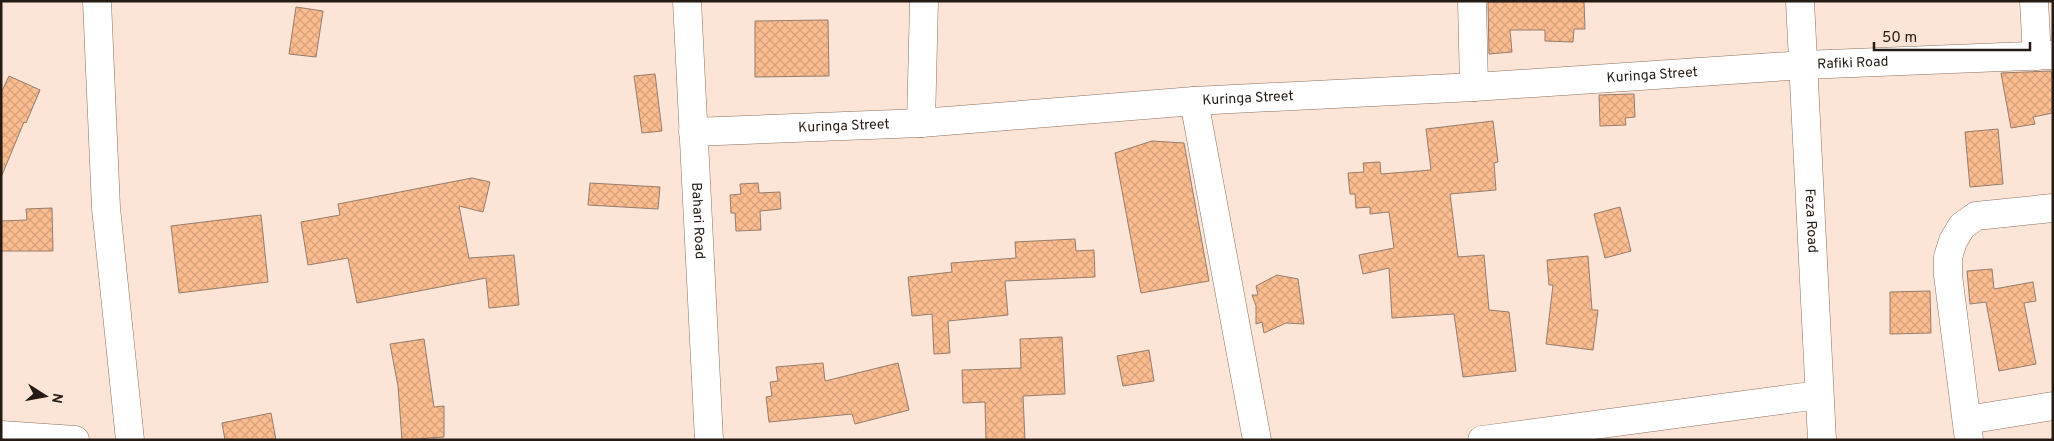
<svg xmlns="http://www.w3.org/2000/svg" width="2054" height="441" font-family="Overpass,sans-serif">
  <defs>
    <pattern id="building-cross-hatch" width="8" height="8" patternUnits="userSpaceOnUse" patternTransform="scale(1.25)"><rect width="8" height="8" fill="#fbbc90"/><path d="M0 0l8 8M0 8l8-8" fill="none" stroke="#d7a17b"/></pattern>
  </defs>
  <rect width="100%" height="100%" fill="#fce5d6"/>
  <!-- building -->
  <g fill="url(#building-cross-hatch)" stroke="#967d6c">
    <polygon points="1584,1 1585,29 1574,29 1573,42 1545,41 1545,30 1510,30 1512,52 1489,54 1488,2"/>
    <polygon points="296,7 323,11 316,57 289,54"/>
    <polygon points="828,20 829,76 755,77 755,21"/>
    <polygon points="2051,71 2053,83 2053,113 2033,117 2035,124 2011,128 2001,73"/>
    <polygon points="655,74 662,131 642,133 634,76"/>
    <polygon points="9,76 40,90 26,123 24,122 2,175 1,93"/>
    <polygon points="1634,94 1635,117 1625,118 1626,125 1600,126 1599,95"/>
    <polygon points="1493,121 1498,162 1494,163 1496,190 1450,194 1458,257 1484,255 1489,310 1509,312 1516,371 1463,377 1454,314 1392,318 1389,268 1363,274 1359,255 1394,248 1389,212 1370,214 1370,207 1356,208 1355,194 1350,194 1348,173 1364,172 1363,163 1380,162 1381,174 1431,170 1426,129"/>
    <polygon points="1998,129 2003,184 1970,187 1965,132"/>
    <polygon points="1152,141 1184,143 1209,281 1141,293 1115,153"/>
    <polygon points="472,178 490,182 483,212 459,206 469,258 514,255 519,305 489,308 486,278 357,303 348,258 308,265 301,222 340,215 338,204"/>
    <polygon points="590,183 660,187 658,209 588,205"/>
    <polygon points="758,183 759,193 780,192 781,209 760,211 761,230 736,231 735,213 731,213 730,195 741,194 740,184"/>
    <polygon points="1620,207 1631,251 1605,258 1594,214"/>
    <polygon points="52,208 53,251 1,251 1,221 27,220 26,209"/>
    <polygon points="261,215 268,282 179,293 171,226"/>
    <polygon points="1075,239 1076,251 1094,250 1095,277 1005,281 1008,315 948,321 950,353 934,354 932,314 912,316 908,277 952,272 951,263 1016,258 1015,242"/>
    <polygon points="1588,256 1592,310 1598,310 1593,350 1546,344 1553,285 1549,285 1547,260"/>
    <polygon points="1992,269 1994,289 2033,282 2036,301 2024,303 2036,364 1999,371 1986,302 1970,304 1967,271"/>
    <polygon points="1277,275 1298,279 1304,324 1286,323 1264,333 1262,322 1256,324 1256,306 1252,295 1258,295 1256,286"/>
    <polygon points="1930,291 1931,333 1890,334 1890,292"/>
    <polygon points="1062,337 1065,394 1023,396 1025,440 986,440 985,402 963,403 962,370 1021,368 1020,339"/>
    <polygon points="424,339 434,407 444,406 444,437 402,440 398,386 390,344"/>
    <polygon points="1149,350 1154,381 1123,386 1117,356"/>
    <polygon points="823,363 825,381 898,363 909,410 855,424 852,414 769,422 766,397 772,396 770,382 778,381 776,367"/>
    <polygon points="271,413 276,440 225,440 222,423"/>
  </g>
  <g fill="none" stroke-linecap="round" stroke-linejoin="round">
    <defs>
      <g id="minor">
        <polyline points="97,1 106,208 130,440"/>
        <path id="s1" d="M687 1 709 440"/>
        <polyline points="1472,1 1474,87"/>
        <path id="s2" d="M1800 1 1822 440"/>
        <polyline points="2034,1 2037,56"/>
        <polyline points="1194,101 1257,440"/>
        <polyline points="921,123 924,1"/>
        <path id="s3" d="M693 132 921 123 1194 101 1474 87 1804 65 2053 55"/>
        <polyline points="1967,420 2053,406"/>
        <polyline points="1,435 75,440"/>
        <polyline points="1482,440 1819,395"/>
        <polyline points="1969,440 1948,275 1948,257 1953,241 1962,226 1976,216 2053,208"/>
      </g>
    </defs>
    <!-- minor casing -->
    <use href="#minor" stroke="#8a7161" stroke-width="29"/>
    <!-- minor -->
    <use href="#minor" stroke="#fff" stroke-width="28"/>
  </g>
  <g text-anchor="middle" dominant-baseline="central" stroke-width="4" stroke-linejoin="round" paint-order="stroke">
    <!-- street labels -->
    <g font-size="14" fill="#251b14" stroke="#fce5d6">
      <text stroke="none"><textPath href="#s3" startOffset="1162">Rafiki Road</textPath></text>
      <text stroke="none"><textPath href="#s3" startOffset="961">Kuringa Street</textPath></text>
      <text stroke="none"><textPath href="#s3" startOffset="556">Kuringa Street</textPath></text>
      <text stroke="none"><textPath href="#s3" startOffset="151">Kuringa Street</textPath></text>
      <text stroke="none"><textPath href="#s1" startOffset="220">Bahari Road</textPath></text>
      <text stroke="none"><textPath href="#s2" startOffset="220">Feza Road</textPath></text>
    </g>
  </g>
  <!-- border -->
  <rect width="2054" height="441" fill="none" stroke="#251b14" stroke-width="5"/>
  <!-- north arrow -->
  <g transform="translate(45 396) rotate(101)" stroke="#fce5d6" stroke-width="4" paint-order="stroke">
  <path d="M0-4L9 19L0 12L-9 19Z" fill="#251b14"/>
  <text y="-8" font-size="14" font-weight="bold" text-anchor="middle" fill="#251b14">N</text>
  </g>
  <!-- scale -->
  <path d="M1874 42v8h156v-8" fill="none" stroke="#251b14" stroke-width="2.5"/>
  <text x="1882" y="42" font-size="15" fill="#251b14" stroke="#fce5d6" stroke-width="4" paint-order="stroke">50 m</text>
</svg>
